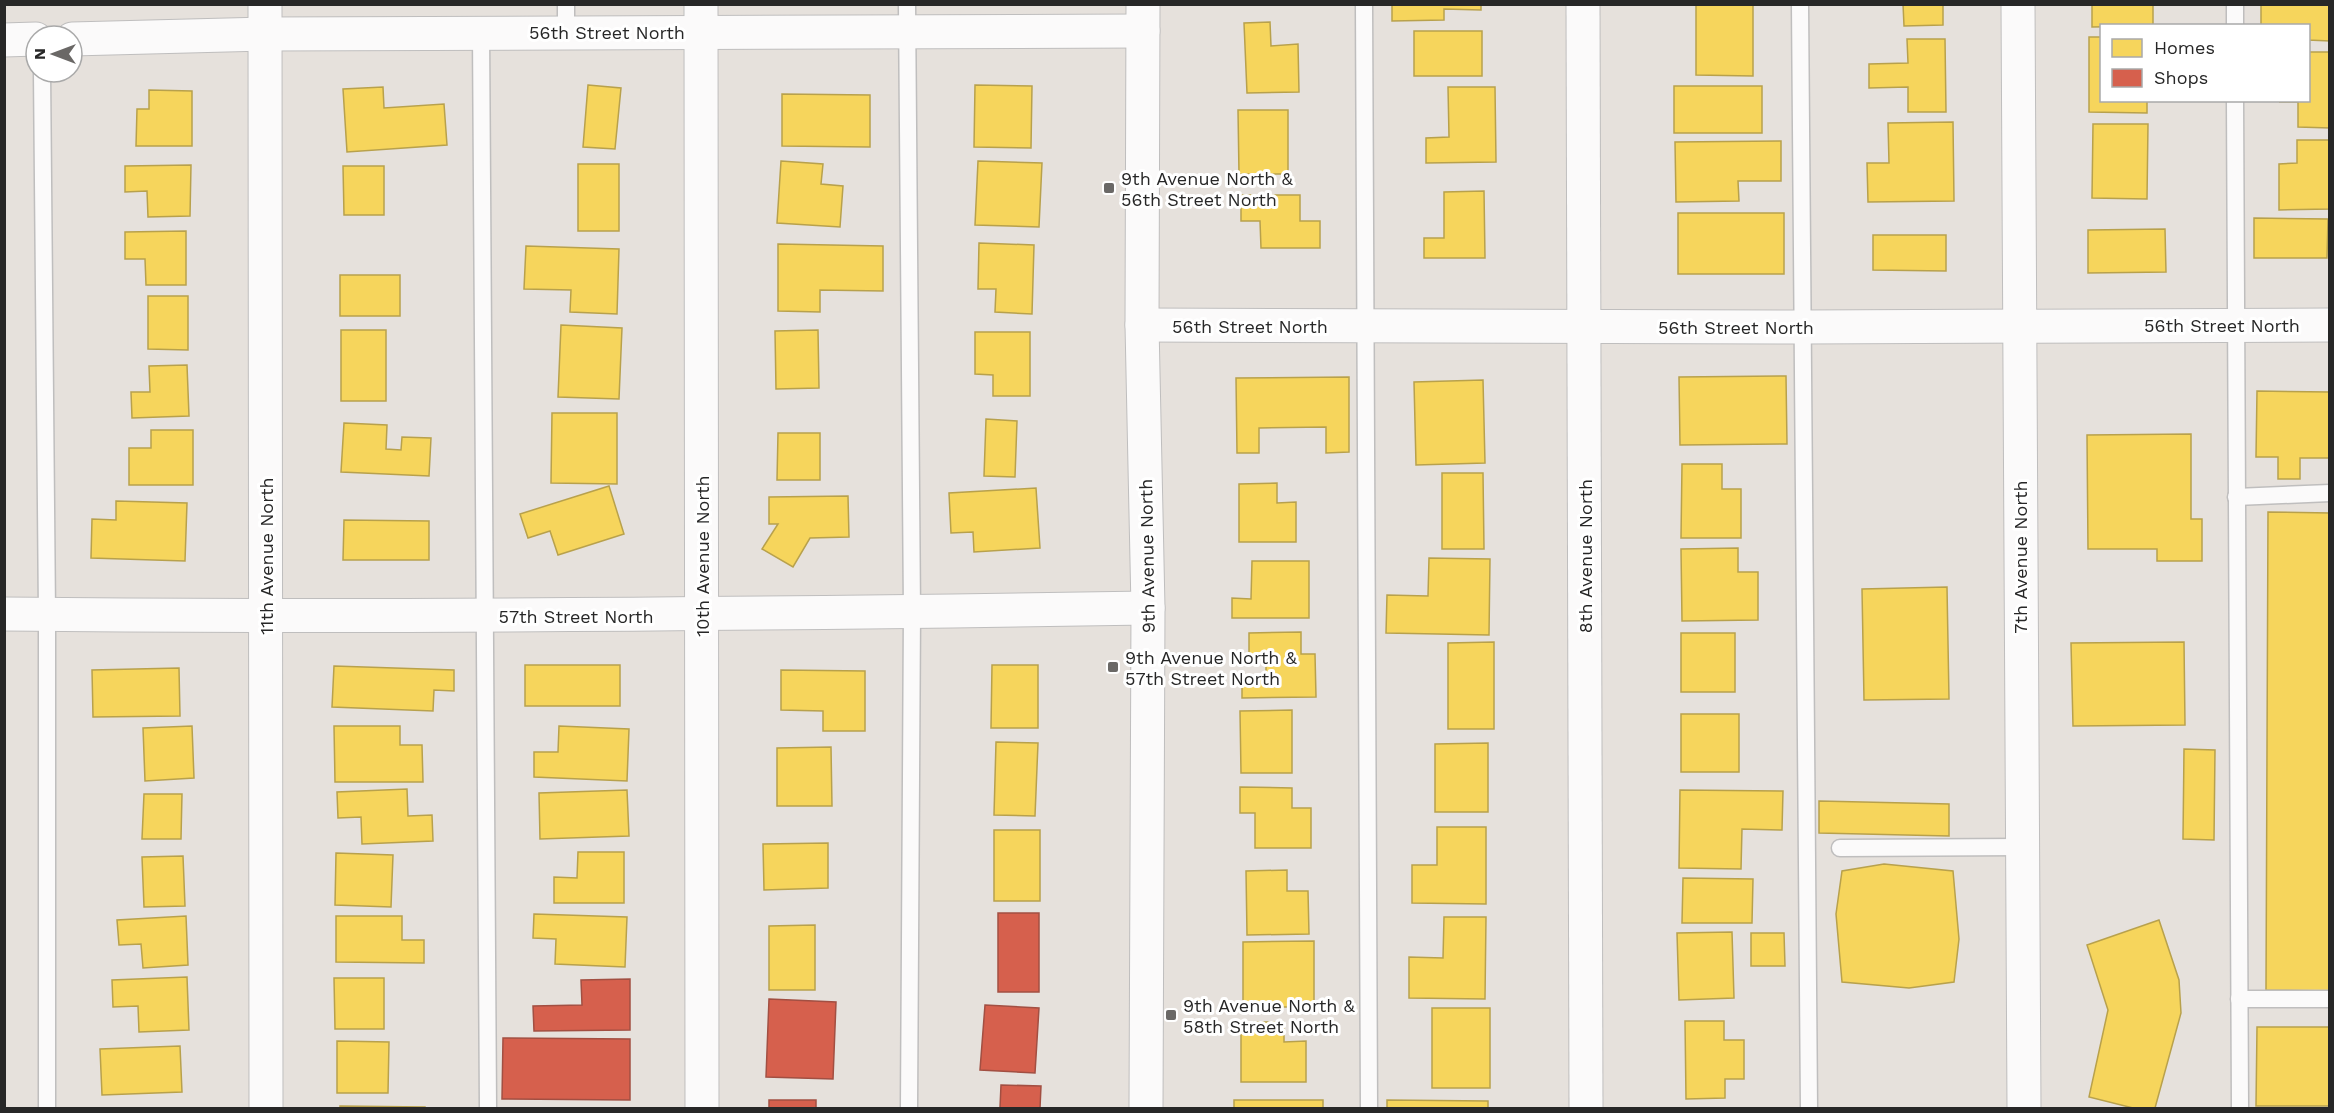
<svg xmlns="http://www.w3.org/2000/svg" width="2334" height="1113" font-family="'Work Sans',sans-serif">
  <rect width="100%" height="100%" fill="#e6e1dc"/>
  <!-- homes -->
  <g fill="#f6d55c" stroke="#b8a14c" stroke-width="1.5">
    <polygon points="1392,4 1481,4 1481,10 1444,9 1444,20 1392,21"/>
    <polygon points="1696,4 1753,4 1753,76 1696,75"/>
    <polygon points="1903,4 1943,4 1943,25 1904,26"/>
    <polygon points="2092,4 2153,4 2153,26 2092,27"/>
    <polygon points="2261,4 2330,4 2330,41 2308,40 2308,26 2261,26"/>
    <polygon points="1270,22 1271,46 1298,44 1299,92 1247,93 1244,23"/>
    <rect x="1414" y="31" width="68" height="45"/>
    <polygon points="2089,37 2102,37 2102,100 2147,100 2147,113 2089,112"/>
    <polygon points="1907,39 1945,39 1946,112 1908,112 1908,87 1869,88 1869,64 1908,63"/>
    <polygon points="2308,52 2330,52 2330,128 2298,127 2298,102 2279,102 2308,100"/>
    <polygon points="588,85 621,88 615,149 583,147"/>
    <polygon points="975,85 1032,86 1031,148 974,147"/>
    <rect x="1674" y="86" width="88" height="47"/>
    <polygon points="383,87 384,108 444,104 447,145 347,152 343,89"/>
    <polygon points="1448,87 1495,87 1496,162 1426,163 1426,138 1449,137"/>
    <polygon points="149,90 192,91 192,146 136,146 137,109 149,109"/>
    <polygon points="782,94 870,95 870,147 782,146"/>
    <polygon points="1238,110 1288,110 1288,174 1239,174"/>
    <polygon points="1953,122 1954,201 1868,202 1867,163 1889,163 1888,123"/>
    <polygon points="2093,124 2148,124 2147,199 2092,198"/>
    <polygon points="2297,140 2330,140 2330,209 2279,210 2279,164 2297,163"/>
    <polygon points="1781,141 1781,181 1738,181 1739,201 1676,202 1675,142"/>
    <polygon points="781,161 823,164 821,184 843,186 840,227 777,223"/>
    <polygon points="978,161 1042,163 1039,227 975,225"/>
    <rect x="578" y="164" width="41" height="67"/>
    <polygon points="191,165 190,216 148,217 147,191 125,192 125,166"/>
    <polygon points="343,166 384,166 384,215 344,215"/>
    <polygon points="1484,191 1485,258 1424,258 1424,238 1444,238 1444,192"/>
    <polygon points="1241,195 1300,195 1300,221 1320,221 1320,248 1261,248 1260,221 1241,221"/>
    <rect x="1678" y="213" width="106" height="61"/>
    <polygon points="2254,218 2328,219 2327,258 2254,258"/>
    <polygon points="2165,229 2166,272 2088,273 2088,230"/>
    <polygon points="186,231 186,285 146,285 145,259 125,259 125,232"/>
    <polygon points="1873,235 1946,235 1946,271 1873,270"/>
    <polygon points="979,243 1034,245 1032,314 995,312 996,289 978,289"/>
    <polygon points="778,244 883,246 883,291 820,290 820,312 778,311"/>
    <polygon points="526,246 619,249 617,314 570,312 571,290 524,289"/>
    <rect x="340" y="275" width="60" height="41"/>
    <polygon points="148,296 188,296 188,350 148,349"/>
    <polygon points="561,325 622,328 619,399 558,397"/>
    <rect x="341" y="330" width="45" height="71"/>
    <polygon points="818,330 819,388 776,389 775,331"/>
    <polygon points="975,332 1030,332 1030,396 993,396 993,375 975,374"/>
    <polygon points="187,365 189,416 132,418 131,392 150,392 149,366"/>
    <polygon points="1786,376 1787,444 1680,445 1679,377"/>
    <polygon points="1349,377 1349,452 1326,453 1326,427 1259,428 1259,453 1237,453 1236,378"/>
    <polygon points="1483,380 1485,463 1416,465 1414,382"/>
    <polygon points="2257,391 2330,392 2330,458 2300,458 2300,479 2278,479 2278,457 2256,457"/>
    <polygon points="552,413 617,413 617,484 551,483"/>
    <polygon points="986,419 1017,421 1015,477 984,476"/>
    <polygon points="344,423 387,425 386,449 401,450 402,437 431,438 429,476 341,472"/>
    <polygon points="151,430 193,430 193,485 129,485 129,448 151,448"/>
    <polygon points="778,433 820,433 820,480 777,480"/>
    <polygon points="2191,434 2191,519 2202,519 2202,561 2157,561 2157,549 2088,549 2087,435"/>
    <polygon points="1682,464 1722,464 1722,489 1741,489 1741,538 1681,538"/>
    <polygon points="1442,473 1483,473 1484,549 1442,549"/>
    <polygon points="1277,483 1277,503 1296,502 1296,542 1239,542 1239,484"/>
    <polygon points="609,486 624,534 558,555 550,531 528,538 520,514"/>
    <polygon points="1036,488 1040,548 974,552 973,532 951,533 949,493"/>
    <polygon points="848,496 849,537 810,538 793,567 762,549 778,524 769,524 769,497"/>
    <polygon points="116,501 187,503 185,561 91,558 92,519 116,520"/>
    <polygon points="2268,512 2330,513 2330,991 2266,990"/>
    <polygon points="344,520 429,521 429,560 343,560"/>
    <polygon points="1738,548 1738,572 1758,572 1758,620 1682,621 1681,549"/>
    <polygon points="1429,558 1490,559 1489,635 1386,633 1387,595 1428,596"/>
    <polygon points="1252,561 1309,561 1309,618 1232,618 1232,598 1251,599"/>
    <polygon points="1947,587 1949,699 1864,700 1862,589"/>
    <polygon points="1301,632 1301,654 1315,654 1316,697 1242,698 1242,678 1266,678 1266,659 1249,659 1249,633"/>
    <rect x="1681" y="633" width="54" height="59"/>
    <polygon points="1494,642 1494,729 1448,729 1448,643"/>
    <polygon points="2184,642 2185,725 2073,726 2071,643"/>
    <rect x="525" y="665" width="95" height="41"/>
    <polygon points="992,665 1038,665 1038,728 991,728"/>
    <polygon points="334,666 454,670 454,691 434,690 433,711 332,707"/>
    <polygon points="179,668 180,716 93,717 92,670"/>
    <polygon points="781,670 865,671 865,731 823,731 823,711 781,710"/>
    <polygon points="1292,710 1292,773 1241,773 1240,711"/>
    <rect x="1681" y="714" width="58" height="58"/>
    <polygon points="192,726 194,778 145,781 143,728"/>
    <polygon points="334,726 400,726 400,745 422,745 423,782 335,782"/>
    <polygon points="559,726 629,729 627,781 534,777 534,752 558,752"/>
    <polygon points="996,742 1038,743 1035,816 994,815"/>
    <polygon points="1488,743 1488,812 1435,812 1435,744"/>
    <polygon points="831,747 832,806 777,806 777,748"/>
    <polygon points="2184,749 2215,750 2214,840 2183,839"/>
    <polygon points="1240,787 1292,788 1292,808 1311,808 1311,848 1255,848 1255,813 1240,813"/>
    <polygon points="407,789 408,816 432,815 433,841 362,844 361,817 338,818 337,792"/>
    <polygon points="627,790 629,836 540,839 539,793"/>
    <polygon points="1680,790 1783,791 1782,830 1742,829 1741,869 1679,868"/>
    <polygon points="144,794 182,794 181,839 142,839"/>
    <polygon points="1819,801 1949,804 1949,836 1819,833"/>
    <polygon points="1437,827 1486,827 1486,904 1412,903 1412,865 1437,865"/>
    <rect x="994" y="830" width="46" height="71"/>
    <polygon points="828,843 828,888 764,890 763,844"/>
    <polygon points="578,852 624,852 624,903 554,903 554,877 577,878"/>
    <polygon points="336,853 393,855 391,907 335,905"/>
    <polygon points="183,856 185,906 144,907 142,857"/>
    <polygon points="1884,864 1953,871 1959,939 1954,982 1909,988 1842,982 1836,914 1842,871"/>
    <polygon points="1287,870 1287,891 1308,891 1309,934 1247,935 1246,871"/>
    <polygon points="1683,878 1753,879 1752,923 1682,923"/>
    <polygon points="534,914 627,917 625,967 555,964 556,939 533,938"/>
    <polygon points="186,916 188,965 143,968 141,944 119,945 117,920"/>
    <polygon points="336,916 402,916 402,940 424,940 424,963 336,962"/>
    <polygon points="1444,917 1486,917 1485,999 1409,998 1409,957 1443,958"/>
    <polygon points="2159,920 2179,980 2181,1013 2155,1108 2133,1108 2089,1097 2108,1010 2087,945"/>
    <polygon points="815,925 815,990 769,990 769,926"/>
    <polygon points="1732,932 1734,998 1679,1000 1677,933"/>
    <polygon points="1751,933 1784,933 1785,966 1751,966"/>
    <polygon points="1314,941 1314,1007 1243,1007 1243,942"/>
    <polygon points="187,977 189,1030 139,1032 138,1006 113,1007 112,980"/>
    <polygon points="334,978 384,978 384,1029 335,1029"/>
    <rect x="1432" y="1008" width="58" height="80"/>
    <polygon points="1685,1021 1724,1021 1724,1040 1744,1040 1744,1079 1725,1079 1725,1098 1686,1099"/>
    <polygon points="1241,1022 1284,1022 1284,1042 1306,1041 1306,1082 1241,1082"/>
    <polygon points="2257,1027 2330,1027 2330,1106 2256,1106"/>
    <polygon points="337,1041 389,1042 388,1093 337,1093"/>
    <polygon points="180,1046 182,1092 102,1095 100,1049"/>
    <rect x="1234" y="1100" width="89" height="8"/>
    <polygon points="1387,1100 1488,1101 1488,1108 1387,1108"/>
    <polygon points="340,1106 425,1107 425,1108 340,1108"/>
  </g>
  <!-- shops -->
  <g fill="#d6604d" stroke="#a24f42" stroke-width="1.5">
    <rect x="998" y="913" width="41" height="79"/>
    <polygon points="630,979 630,1030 534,1031 533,1006 582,1005 581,980"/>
    <polygon points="769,999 836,1002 833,1079 766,1077"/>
    <polygon points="985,1005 1039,1008 1035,1073 980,1070"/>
    <polygon points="503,1038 630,1039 630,1100 502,1099"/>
    <polygon points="1001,1085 1041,1086 1040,1108 1000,1108"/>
    <rect x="769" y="1100" width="47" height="8"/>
  </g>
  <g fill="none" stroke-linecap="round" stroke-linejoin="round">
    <defs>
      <g id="lane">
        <polyline points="566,4 566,32"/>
        <polyline points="907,4 912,612 909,1108"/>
        <polyline points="1364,4 1369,1108"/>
        <polyline points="1800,4 1809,1108"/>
        <polyline points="2235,26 2235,4"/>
        <polyline points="481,32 488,1108"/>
        <polyline points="42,72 47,615 47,1108"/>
        <polyline points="2235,100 2240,1108"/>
        <polyline points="2236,497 2330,493"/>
        <polyline points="1840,848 2022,847"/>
        <polyline points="2239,999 2330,999"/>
      </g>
      <g id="street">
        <polyline points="265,4 266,1108"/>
        <polyline points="701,4 702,1108"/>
        <polyline points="1583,4 1586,1108"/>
        <polyline points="2018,4 2024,1108"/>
        <polyline points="72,39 265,34 1143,31"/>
        <polyline points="4,40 36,39"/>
        <polyline points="1142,325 1803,327 2330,325"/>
        <path d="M4 614C386 618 767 614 1148 608"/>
      </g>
      <polyline id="secondary" points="1143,4 1142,325 1148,608 1146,1108"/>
    </defs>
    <!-- lane casing -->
    <use href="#lane" stroke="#bfbebe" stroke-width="19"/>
    <!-- street casing -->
    <use href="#street" stroke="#bfbebe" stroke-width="35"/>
    <!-- secondary casing -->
    <use href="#secondary" stroke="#bfbebe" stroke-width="35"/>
    <!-- lane -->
    <use href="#lane" stroke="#fbfafa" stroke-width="16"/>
    <!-- street -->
    <use href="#street" stroke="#fbfafa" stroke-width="33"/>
    <!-- secondary -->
    <use href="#secondary" stroke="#fbfafa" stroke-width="33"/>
  </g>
  <!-- markers -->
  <g fill="#6a6866" stroke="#fff" stroke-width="2">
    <rect x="1103" y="182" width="12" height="12" rx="3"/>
    <rect x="1107" y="661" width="12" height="12" rx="3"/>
    <rect x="1165" y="1009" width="12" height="12" rx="3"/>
  </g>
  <g text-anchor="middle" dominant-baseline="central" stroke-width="6" stroke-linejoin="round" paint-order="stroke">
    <!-- street labels -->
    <g font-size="18" fill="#272727" stroke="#fff">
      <text x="607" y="32">56th Street North</text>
      <text x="2222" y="325">56th Street North</text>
      <text x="1250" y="326">56th Street North</text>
      <text x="1736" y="327">56th Street North</text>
      <text transform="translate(266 556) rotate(-90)">11th Avenue North</text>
      <text transform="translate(702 556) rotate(-90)">10th Avenue North</text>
      <text transform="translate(1147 556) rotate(-91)">9th Avenue North</text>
      <text transform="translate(1585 556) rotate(-90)">8th Avenue North</text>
      <text transform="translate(2020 557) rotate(-90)">7th Avenue North</text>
      <text x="576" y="616">57th Street North</text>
    </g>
    <!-- poi labels -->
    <g font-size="18" fill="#272727" stroke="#fff" text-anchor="start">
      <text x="1121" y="178">9th Avenue North &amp;<tspan x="1121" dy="21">56th Street North</tspan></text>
      <text x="1125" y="657">9th Avenue North &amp;<tspan x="1125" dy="21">57th Street North</tspan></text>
      <text x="1183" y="1005">9th Avenue North &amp;<tspan x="1183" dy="21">58th Street North</tspan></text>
    </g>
  </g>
  <!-- border -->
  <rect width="2334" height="1113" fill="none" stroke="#272727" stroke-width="12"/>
  <!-- legend -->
  <rect x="2100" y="24" width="210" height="78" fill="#ffffff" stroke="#a9a9a9" stroke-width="1.5"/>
  <rect x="2112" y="39" width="30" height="18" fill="#f6d55c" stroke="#a9a9a9" stroke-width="1.5"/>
  <text x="2154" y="54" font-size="18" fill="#272727">Homes</text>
  <rect x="2112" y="69" width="30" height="18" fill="#d6604d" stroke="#a9a9a9" stroke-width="1.5"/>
  <text x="2154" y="84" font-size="18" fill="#272727">Shops</text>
  <!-- north arrow -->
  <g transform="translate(54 54) rotate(270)"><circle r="28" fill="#ffffff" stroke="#a9a9a9" stroke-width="1.5"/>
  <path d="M0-4.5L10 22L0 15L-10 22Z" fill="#6a6866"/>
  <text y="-9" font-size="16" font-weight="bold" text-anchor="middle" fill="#272727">N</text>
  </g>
</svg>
